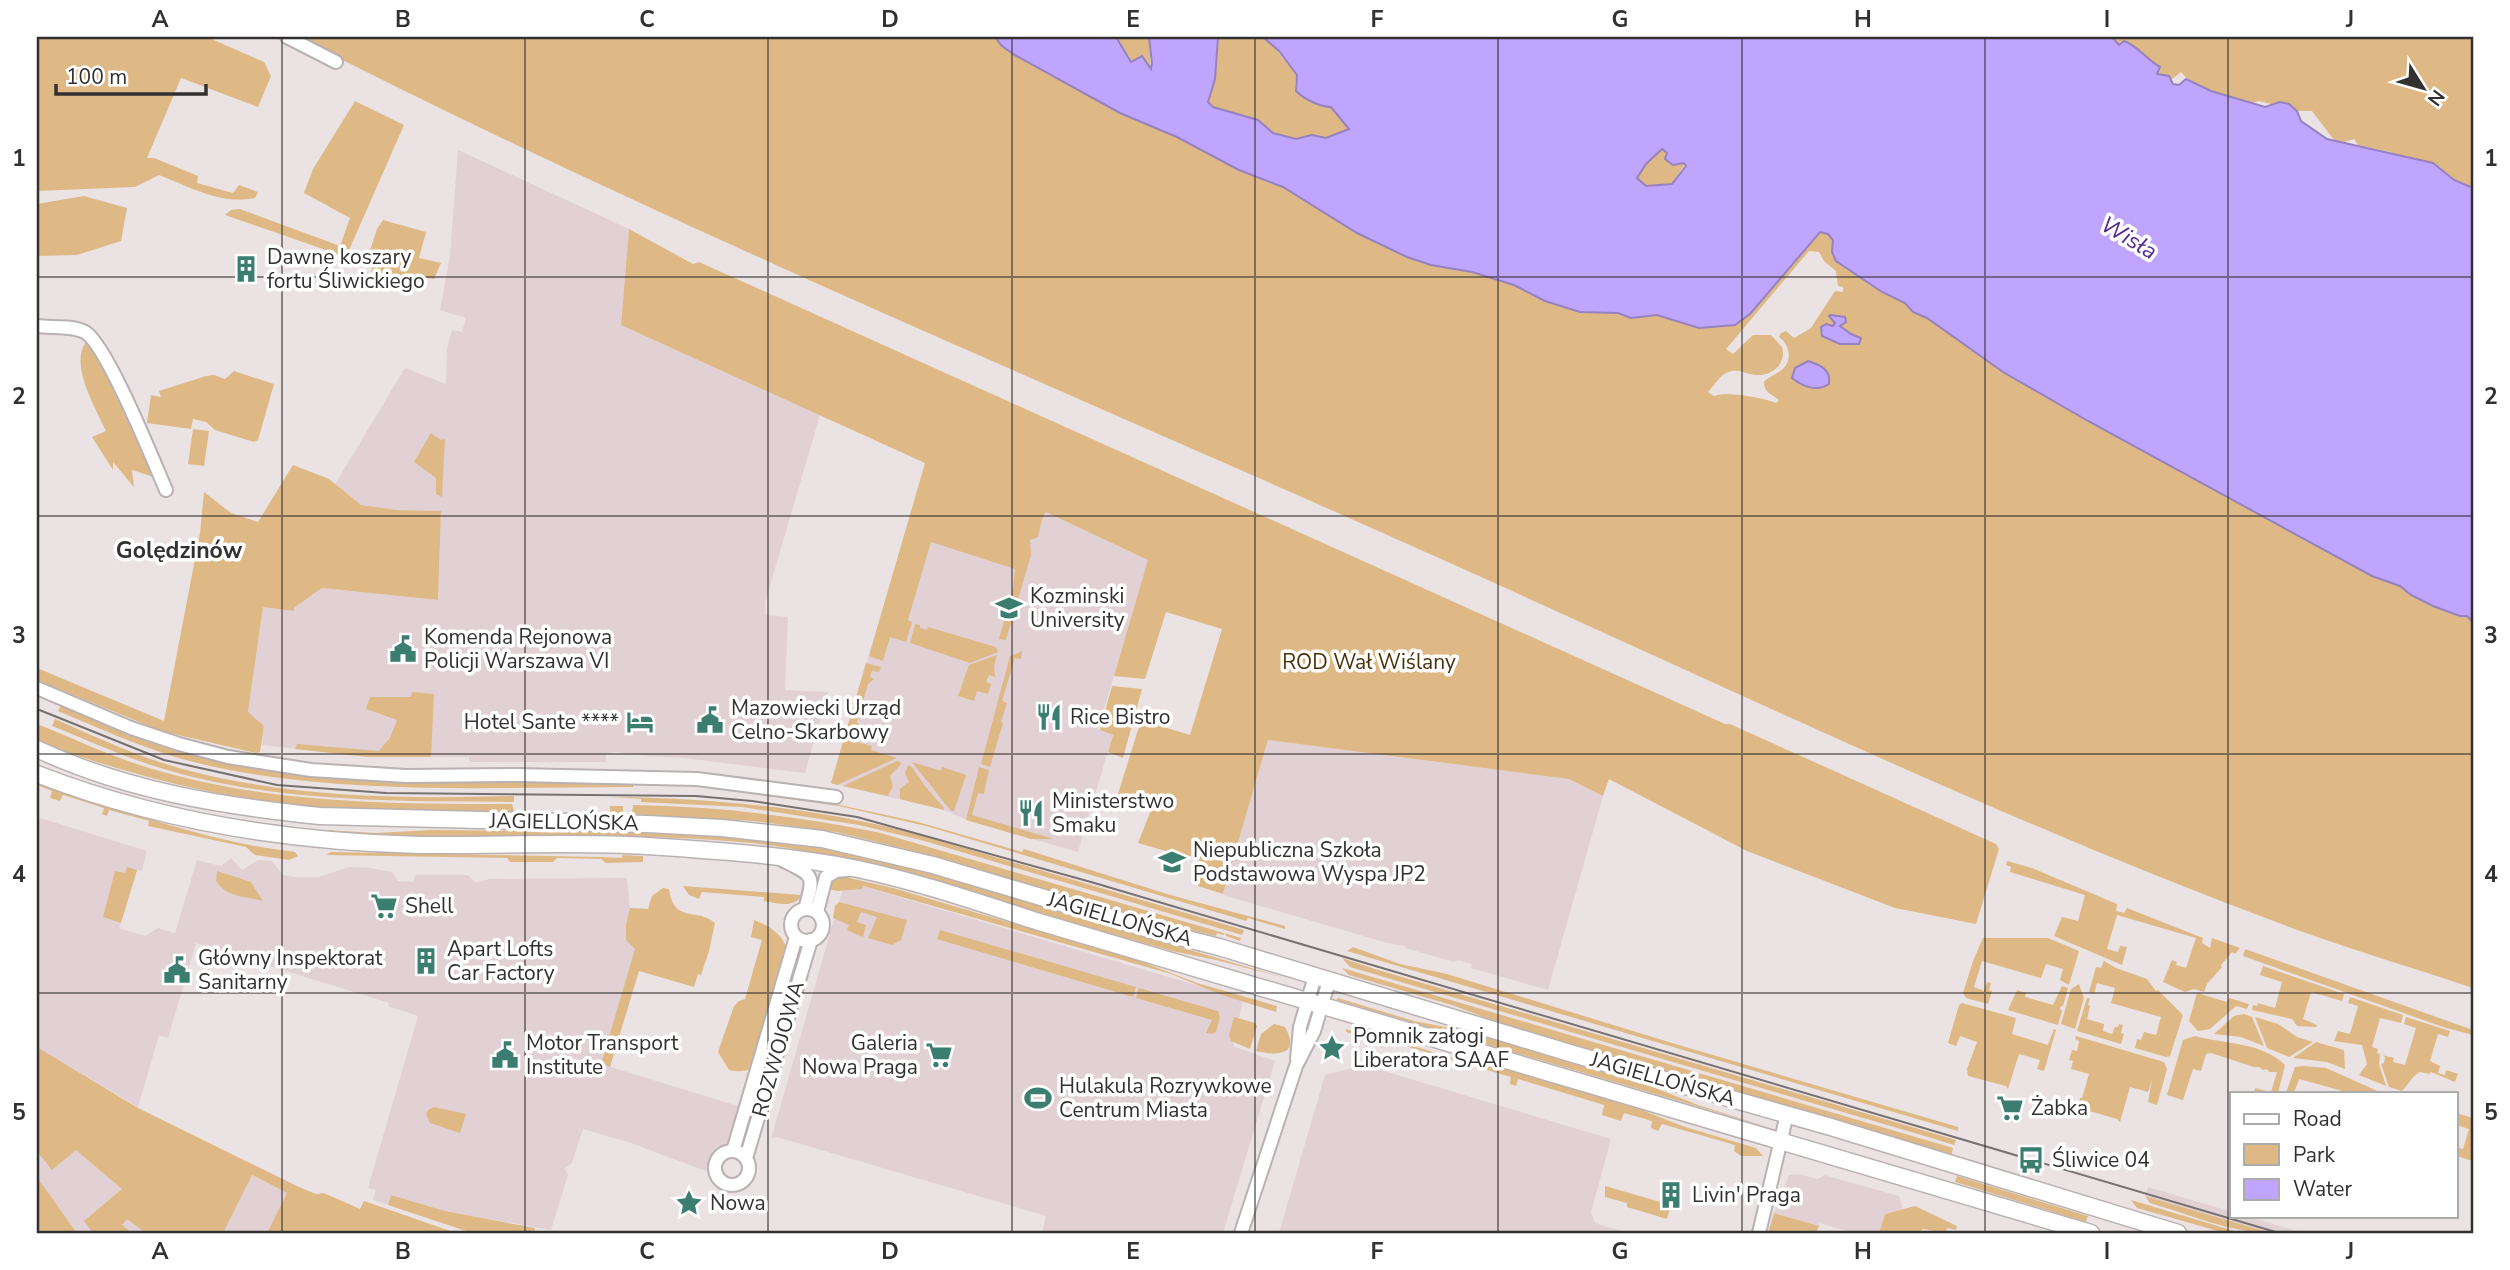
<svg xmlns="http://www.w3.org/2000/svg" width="2510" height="1270" font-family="'Nunito Sans',sans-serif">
  <rect width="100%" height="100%" fill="#ebe2e4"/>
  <!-- built -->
  <g fill="#e2d1d4">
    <polygon points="458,150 629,229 621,325 820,415 765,603 766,615 788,617 785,690 828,692 805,773 684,758 647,756 616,752 606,753 606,762 469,762 469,757 368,757 262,745 264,726 248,712 263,607 294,608 322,588 438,600 441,511 397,510 361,505 334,486 405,368 446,384 447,349 452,330 462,332 466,318 440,310 450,256"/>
    <polygon points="928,456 1149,560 1098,729 1113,734 1078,852 967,820 944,810 831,783"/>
    <polygon points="1268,740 1569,779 1603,796 1548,990 1471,968 1472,964 1458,960 1454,962 1405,948 1405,946 1387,943 1223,895"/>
    <polygon points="37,817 147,851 142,870 137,870 119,928 145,936 158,928 175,933 197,860 221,866 231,858 242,870 258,860 272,861 283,875 296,877 318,877 350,867 370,868 392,872 398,881 413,882 415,875 468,875 476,883 489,879 627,878 630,908 648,909 601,1064 741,1107 730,1138 706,1171 631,1143 583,1129 572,1163 565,1168 568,1175 551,1230 445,1211 391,1195 388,1205 373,1200 376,1190 368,1188 418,1016 388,1006 389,1003 196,943 168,1038 159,1035 138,1107 37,1047"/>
    <polygon points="845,881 1243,999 1233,1046 1275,1061 1223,1233 1042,1233 1046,1216 777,1137 771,1139"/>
    <polygon points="37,1064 89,1094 287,1193 267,1233 77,1233 37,1177"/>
    <polygon points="1364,1065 1611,1139 1591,1212 1595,1223 1628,1233 1279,1233 1325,1075"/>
    <polygon points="1798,1174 1818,1179 1824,1175 1899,1196 1903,1209 1885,1214 1879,1233 1853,1233 1820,1223 1819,1226 1774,1213 1789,1175"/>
    <polygon points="2148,1187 2232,1212 2232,1216 2245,1216 2304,1233 2271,1233 2145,1196"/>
  </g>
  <!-- green -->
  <g fill="#deb985" fill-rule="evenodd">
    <path d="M37 37H207L264 62 271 76 258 107 181 78 147 158H154L198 176 197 183 233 193 239 185 258 192 255 198C221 205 190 187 159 175L135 187 37 191Z"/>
    <path d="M297 37H995L1002 46 1013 54 1120 113 1177 137 1283 187 1357 233 1407 257 1431 265 1472 272 1514 285 1545 301 1580 312 1618 313 1631 318 1657 315 1699 328 1735 325 1750 314 1820 232 1828 234 1882 292 1905 303 1913 312 1927 318 2003 372 2088 421 2372 576 2400 586 2411 595 2470 618 2473 622V988C2417 969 2359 952 2303 932 1993 818 1696 672 1394 538 1027 374 655 220 297 37ZM1809 251 1819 252 1824 261 1836 271 1838 286 1843 287V292L1835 291 1811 328 1794 338 1786 331 1781 333 1779 337C1791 346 1793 363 1779 372 1773 376 1768 377 1764 382 1764 393 1772 394 1779 400L1776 403C1764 398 1727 391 1714 396L1708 392C1714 386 1720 375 1728 372 1737 368 1747 374 1756 375 1773 376 1787 363 1782 347L1771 335H1753L1733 354 1726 349Z"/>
    <polygon points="1116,37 1149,37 1151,70 1132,62"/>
    <path d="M1218 37H1263L1268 40 1297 75 1295 87C1305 97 1317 107 1331 107L1350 130 1325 138 1299 157 1221 109 1213 107 1207 102 1215 79Z"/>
    <path d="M2112 37H2473V188L2463 183 2448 186 2391 152 2358 145 2354 139 2344 142 2334 140 2312 111H2298L2301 121 2280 113 2275 105 2259 101 2253 103C2236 99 2190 86 2181 72L2171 80 2169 76C2149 75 2125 51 2112 37Z"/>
    <polygon points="355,101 404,125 346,257 225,215 231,210 240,209 340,246 350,218 304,193 313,169"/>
    <polygon points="1670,141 1689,158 1672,184 1649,185 1640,191 1609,168"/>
    <polygon points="84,196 127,208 121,241 77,255 37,256 37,204"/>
    <polygon points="383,220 426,232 419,258 441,263 434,279 371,272 374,262 367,260 377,229"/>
    <polygon points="629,229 693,264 699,262 1725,724 1730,724 1996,844 1999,849 1976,924 1895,908 1747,851 1609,779 1603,796 1569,779 1268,740 1223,894 1198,886 1204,862 1138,843 1153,805 1118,794 1141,720 1190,735 1222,629 1166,612 1145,679 1114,676 1148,560 1046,512 1042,519 1038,537 1030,540 1031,555 1006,640 999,639 1013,589 1015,569 931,542 908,620 912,622 906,642 890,637 883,661 869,656 925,463 621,325"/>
    <path d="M86 342 99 360 154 477 132 470 134 487 113 462V470L92 437 106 431C96 409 69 364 86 342Z"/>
    <polygon points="234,371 274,384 258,440 254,442 215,430 206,422 193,419 191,429 147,423 151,395 161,397 159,391 206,376 214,375 225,379"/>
    <polygon points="193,429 209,431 204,466 188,464"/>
    <polygon points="431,433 441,440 445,439 442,497 436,494 436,478 414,462"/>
    <polygon points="293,465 329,479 361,505 397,510 441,511 438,600 322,588 294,608 294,611 263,607 248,712 264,726 260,752 256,753 161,731 37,680 37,668 164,721 200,533 204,492 231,513 258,522"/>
    <polygon points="915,624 920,625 920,628 927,630 928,627 996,647 998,652 970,663 910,643"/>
    <polygon points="1022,651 1021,659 1015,658 1002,701 1007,703 1001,722 1003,723 990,767 981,764 1010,656"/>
    <polygon points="997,655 994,666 995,677 989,675 986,682 991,684 988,694 977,691 974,701 958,696 969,665"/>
    <polygon points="866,663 881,667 879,672 872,671 870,677 874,679 868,684 857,722 861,728 857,742 872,746 871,750 897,758 837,785 831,783"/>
    <polygon points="1112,686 1142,689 1123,758 1108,752 1113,735 1100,730"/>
    <polygon points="412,692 434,694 431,757 368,757 295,749 297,744 379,751 390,738 397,720 366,709 370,697 411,697"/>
    <path d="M61 705C101 722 142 742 184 753 330 790 484 782 633 781V787C488 787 323 797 182 759 140 747 99 728 58 711Z"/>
    <path d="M55 719C96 737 136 756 179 768 287 798 403 799 514 796V802C393 801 267 803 151 765 117 754 85 739 52 726Z"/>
    <path d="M37 724C73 738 109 756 146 767 265 804 389 804 512 804L514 811 494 814C439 812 383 814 327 809 232 801 141 778 51 747L37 740Z"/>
    <polygon points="897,761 902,763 890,776 893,786 888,796 843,786"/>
    <polygon points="912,762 941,771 942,767 966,775 954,811 951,811"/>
    <polygon points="908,765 912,767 924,785 944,808 944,810 900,799 900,789 909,782 905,773"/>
    <polygon points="979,767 989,770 984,794 978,793 972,815 1054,839 1031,839 966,820"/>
    <path d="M37 783C77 798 118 809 159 822 207 836 245 846 295 852L298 856 289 860 255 855 246 847 148 826 149 821 109 810 107 816 102 814 104 808 63 795 60 801 50 798 52 791 37 785Z"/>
    <polygon points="762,788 918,822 1022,852 1024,849 1167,894 1285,926 1285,929 1248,918 1246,921 926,826 839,806 761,795"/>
    <path d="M610 797C714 798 816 808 917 834L1244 930 1242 935 921 840 859 825 742 807 641 802V799Z"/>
    <path d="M633 805C715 806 796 816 877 832L1241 938 1240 941 1226 936 1225 933 1223 935 1217 933 1216 936 1153 921 918 852 836 832 754 821 610 813V806H623V813H632Z"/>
    <path d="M325 830 376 833 432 830 663 832 754 838 808 845 849 853 940 876 1285 978 1216 960 1172 951C1111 934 1050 916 989 898 911 875 833 852 752 843 610 829 466 844 323 832Z"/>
    <polygon points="331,852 601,857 622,858 622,855 643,856 643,862 606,863 601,859 557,858 553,862 510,862 507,858 326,855"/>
    <polygon points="2007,861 2032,868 2117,904 2116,911 2124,913 2127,908 2203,938 2202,943 2210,948 2212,938 2240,948 2235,954 2232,952 2221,965 2222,967 2207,984 2204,992 2194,989 2185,992 2163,982 2172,960 2177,962 2176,965 2186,968 2196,938 2117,915 2107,949 2118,952 2120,946 2127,947 2122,965 2054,936 2062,917 2078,921 2085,895 2010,872 2011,867 2006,865"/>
    <polygon points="127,867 137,870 121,923 103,917 115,871 125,873"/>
    <path d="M217 871 251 882 263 901C245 896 227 898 216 881Z"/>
    <polygon points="841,876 893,888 1137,960 1197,983 1277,1006 1276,1012 1219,994 1171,974 863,886 862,889 838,891 827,889 834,877"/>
    <path d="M683 886 802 895C793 909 778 903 764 901V897L702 892 699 899 689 895Z"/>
    <path d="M663 888 669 889C674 924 696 907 715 923L709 951 701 975 698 974 694 987 639 971 610 1067 601 1064 635 949 626 940V924L630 908 648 909 652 896Z"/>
    <polygon points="839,902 907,920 901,940 892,945 868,938 877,917 861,912 857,922 866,925 863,937 847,930 849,925 833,918 835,906"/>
    <path d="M754 920C768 925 783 934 787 950L754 1067C746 1072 738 1072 729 1070L718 1052 734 1006 739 1001 745 999 762 940 751 937Z"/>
    <polygon points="940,930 1136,987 1133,997 937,939"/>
    <polygon points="1983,938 2048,938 2079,951 2069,985 2060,980 2063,969 2046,964 2041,978 1982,961 1974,987 1984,991 1987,982 1991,983 1989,990 1992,991 1988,1004 1966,998 1963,993 1973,961"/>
    <polygon points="1353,947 1400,964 1447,974 1672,1043 1958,1127 1958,1131 1347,951"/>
    <polygon points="2245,949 2473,1030 2473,1035 2443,1027 2243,956"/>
    <polygon points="796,956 800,957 742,1145 741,1144"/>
    <polygon points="1342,958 1375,969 1956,1140 1954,1145 1928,1137 1350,967"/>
    <polygon points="2104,961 2116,968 2147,979 2156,991 2158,990 2183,1015 2170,1056 2166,1057 2135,1048 2137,1039 2141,1040 2144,1032 2156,1035 2161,1017 2111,1003 2115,988 2097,983 2094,994 2089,992 2096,967 2101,968"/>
    <polygon points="2263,966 2344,994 2342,1001 2311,992 2303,1019 2317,1025 2316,1027 2297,1026 2292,1019 2252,1010 2253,1005 2257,1006 2258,1003 2275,1008 2282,982 2260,975"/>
    <polygon points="1342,968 1953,1148 1951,1157 1501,1024 1455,1006 1349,975"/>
    <polygon points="2079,984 2084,998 2075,1029 2061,1024 2071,989"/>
    <polygon points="2062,986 2068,988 2063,1006 2061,1006 2060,1009 2062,1011 2058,1025 2008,1010 2017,990 2026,993 2025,997 2053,1005"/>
    <polygon points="1139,988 1218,1011 1220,1017 1216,1032 1212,1034 1206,1033 1212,1020 1136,998"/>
    <polygon points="2197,993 2227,1002 2229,998 2249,1004 2247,1009 2236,1006 2210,1029 2198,1031 2189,1021"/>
    <polygon points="2350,997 2403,1015 2401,1023 2380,1018 2372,1047 2378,1049 2377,1053 2380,1054 2379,1064 2386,1086 2359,1075 2367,1064 2362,1045 2334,1041 2338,1031 2350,1034 2358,1006 2348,1003"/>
    <polygon points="1338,998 1414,1021 1461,1030 1648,1085 1698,1105 1771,1128 1336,1000"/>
    <polygon points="2087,998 2090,998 2088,1005 2090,1006 2087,1019 2104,1024 2103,1031 2112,1034 2115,1027 2118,1027 2119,1024 2123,1025 2121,1033 2124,1034 2121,1044 2077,1031"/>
    <polygon points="1962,1003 2016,1018 2012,1034 2048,1045 2054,1029 2056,1030 2044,1071 2037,1069 2040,1060 2019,1054 2008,1089 2006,1086 1968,1076 1967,1069 1977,1042 1960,1036 1956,1046 1948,1043 1959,1005"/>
    <polygon points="2244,1014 2252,1017 2264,1046 2241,1037 2214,1034 2234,1016"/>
    <polygon points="1234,1017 1255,1023 1257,1026 1250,1049 1231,1041 1229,1035"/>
    <polygon points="2255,1017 2278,1024 2297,1037 2313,1042 2289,1057 2267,1048"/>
    <path d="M2406 1017 2450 1031 2448 1037 2438 1034 2430 1061 2440 1066 2438 1073 2445 1075 2446 1070 2458 1074 2455 1082 2431 1072 2429 1074 2420 1072C2411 1077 2409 1084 2402 1091L2389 1087 2381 1064 2384 1063 2385 1057 2382 1055 2394 1058 2393 1062 2405 1065 2416 1028 2404 1024Z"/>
    <path d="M1274 1024 1285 1027C1301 1056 1277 1056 1256 1051L1261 1034Z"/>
    <polygon points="1346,1029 1371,1037 1373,1034 1460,1060 1513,1071 1632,1106 1682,1126 1756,1148 1763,1156 1741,1156 1734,1151 1735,1145 1662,1124 1658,1131 1651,1128 1652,1121 1624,1113 1621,1121 1602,1115 1604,1105 1518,1079 1516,1086 1510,1084 1511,1077 1385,1040 1382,1048 1371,1039 1346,1032"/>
    <polygon points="2076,1036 2164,1062 2167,1069 2157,1105 2148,1102 2152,1080 2148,1092 2130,1087 2120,1122 2117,1119 2079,1108 2080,1098 2082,1098 2089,1074 2071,1069 2073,1061 2069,1060 2072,1050 2077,1051 2079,1041 2075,1039"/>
    <path d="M2195 1036C2224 1044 2262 1042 2285 1065L2278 1093H2254L2255 1088 2271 1092 2277 1072H2269L2267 1069 2263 1070 2259 1067H2254L2211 1053 2206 1054 2201 1071 2193 1069 2183 1100 2167 1095 2183 1040Z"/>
    <polygon points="2316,1042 2344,1050 2345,1069 2327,1062 2293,1058"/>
    <polygon points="37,1047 138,1108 301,1188 316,1194 324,1193 360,1209 364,1201 456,1233 267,1233 287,1193 252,1175 223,1233 146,1233 127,1219 122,1225 132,1233 93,1233 84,1221 122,1189 76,1150 52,1170 37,1151"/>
    <polygon points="2303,1066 2326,1068 2382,1093 2350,1093 2299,1079 2294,1093 2286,1093 2295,1067"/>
    <polygon points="434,1107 466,1114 460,1133 430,1123 426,1114 428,1110"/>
    <polygon points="2456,1113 2473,1118 2473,1161 2456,1156 2456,1147 2463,1149 2469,1129 2456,1125"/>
    <polygon points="1957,1176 2088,1216 2086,1222 1955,1182"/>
    <polygon points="37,1177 77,1233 37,1233"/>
    <polygon points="1605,1186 1671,1205 1667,1219 1627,1207 1627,1203 1605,1197"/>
    <polygon points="391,1195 445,1211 535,1228 534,1233 472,1233 388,1205"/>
    <path d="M2145 1196 2271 1233C2231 1233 2188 1214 2150 1203Z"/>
    <polygon points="2131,1200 2241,1233 2225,1233 2137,1208"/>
    <polygon points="1915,1206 1957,1226 1956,1230 1947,1228 1945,1233 1923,1229 1917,1233 1879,1233 1885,1214"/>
    <polygon points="1774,1213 1819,1226 1816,1233 1768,1233"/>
  </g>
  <!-- water -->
  <g fill="#c0a5fe" stroke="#9682c0" stroke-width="2" fill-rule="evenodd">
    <path d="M995 37H1116L1131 62 1142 56 1151 69 1152 63 1149 37H1218L1215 79 1208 102 1213 107 1258 120 1273 133 1296 139 1312 135 1326 138 1349 129 1331 107C1320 107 1304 99 1296 91L1297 75 1279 51 1263 37H2112L2119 45 2124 41C2137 45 2147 60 2160 67L2157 74 2169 76 2173 84 2179 85 2186 79 2211 91 2265 107 2280 102 2289 104 2297 111 2301 121 2327 139 2433 163 2454 180 2473 188V622L2467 616H2460L2433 606 2411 595 2400 586 2372 576 2088 421 2003 372 1927 318 1913 312 1905 303 1882 292 1836 261 1832 252 1833 240 1828 234 1820 232 1750 314 1735 325 1699 328 1657 315 1631 318 1618 313 1580 312 1545 301 1514 285 1472 272 1431 265 1407 257 1357 233 1283 187 1239 170 1177 137 1120 113 1013 54 1002 46ZM1662 149 1667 153 1665 159 1673 165 1684 163 1686 166 1672 184 1646 186 1637 178 1646 164Z"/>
    <polygon points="1830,315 1845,317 1846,322 1840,326 1851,334 1861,338 1859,344 1840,344 1822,336 1821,327 1826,324 1833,326 1835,323 1829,316"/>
    <path d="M1808 361C1820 365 1831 369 1829 384 1817 392 1803 387 1792 378L1795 368Z"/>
  </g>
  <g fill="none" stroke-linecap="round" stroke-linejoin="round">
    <defs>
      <g id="minor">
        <polyline points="287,37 336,62"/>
        <path d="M37 326C52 328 71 325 85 332 107 345 153 460 166 490"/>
        <polyline points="37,688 131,728 179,744 228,757 311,770 406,776 518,775 697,779 836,797"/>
        <path d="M782 860C814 876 815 874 805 909"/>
        <circle cx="807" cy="925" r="16"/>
        <polyline points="817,912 826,877 836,871 847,870"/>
        <polyline points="1297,1059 1300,1027 1315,976"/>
        <circle cx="732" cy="1168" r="17"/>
        <polyline points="733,1151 796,937"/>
        <polyline points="746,1158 811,940"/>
        <polyline points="1241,1233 1296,1066 1314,1031 1329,981"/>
        <polyline points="1759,1233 1787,1114"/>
      </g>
      <g id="major">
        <path d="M37 749C127 791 222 806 320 816L647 824 722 828 822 839 933 865 1152 930 1219 947 1573 1054 1831 1127 2178 1233"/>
        <path d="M37 774C158 821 290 842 420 845 496 846 572 841 648 846 717 851 789 855 858 869 919 882 977 902 1036 921L2091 1233"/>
      </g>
    </defs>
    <!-- minor casing -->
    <use href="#minor" stroke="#b9b1b2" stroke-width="16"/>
    <!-- major casing -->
    <use href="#major" stroke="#b9b1b2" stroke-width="19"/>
    <!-- minor -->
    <use href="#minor" stroke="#fff" stroke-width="12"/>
    <!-- major -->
    <use href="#major" stroke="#fff" stroke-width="16"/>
    <!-- tram -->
    <polyline stroke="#777172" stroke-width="2" points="37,709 164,760 277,785 386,793 696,796 752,801 857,817 1091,882 2279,1233"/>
  </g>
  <!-- grid -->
  <path fill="none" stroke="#333030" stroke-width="2" stroke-opacity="0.55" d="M282 37V1233M525 37V1233M768 37V1233M1012 37V1233M1255 37V1233M1498 37V1233M1742 37V1233M1985 37V1233M2228 37V1233M37 277H2473M37 516H2473M37 754H2473M37 993H2473"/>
  <!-- icons -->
  <defs>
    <symbol id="building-bare" viewBox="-9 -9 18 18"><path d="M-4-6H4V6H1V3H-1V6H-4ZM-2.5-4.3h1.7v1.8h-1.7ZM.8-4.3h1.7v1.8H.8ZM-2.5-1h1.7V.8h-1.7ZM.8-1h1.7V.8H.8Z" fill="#3b7e70" stroke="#fff" stroke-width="2.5" paint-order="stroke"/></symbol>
    <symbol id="university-bare" viewBox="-9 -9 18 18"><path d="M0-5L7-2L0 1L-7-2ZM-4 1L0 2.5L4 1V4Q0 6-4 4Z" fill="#3b7e70" stroke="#fff" stroke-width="2.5" paint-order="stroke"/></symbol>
    <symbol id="civic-bare" viewBox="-9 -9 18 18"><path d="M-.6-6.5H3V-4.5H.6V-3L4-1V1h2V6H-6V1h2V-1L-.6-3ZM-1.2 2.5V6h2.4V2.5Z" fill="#3b7e70" stroke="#fff" stroke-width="2.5" paint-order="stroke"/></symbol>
    <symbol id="restaurant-bare" viewBox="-9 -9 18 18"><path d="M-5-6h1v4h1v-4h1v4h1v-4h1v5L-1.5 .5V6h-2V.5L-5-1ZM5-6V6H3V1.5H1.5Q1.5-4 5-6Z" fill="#3b7e70" stroke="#fff" stroke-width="2.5" paint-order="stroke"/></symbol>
    <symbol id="hotel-bare" viewBox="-9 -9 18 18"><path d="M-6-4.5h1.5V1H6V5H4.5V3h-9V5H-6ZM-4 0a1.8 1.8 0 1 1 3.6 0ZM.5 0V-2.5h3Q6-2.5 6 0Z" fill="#3b7e70" stroke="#fff" stroke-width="2.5" paint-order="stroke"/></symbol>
    <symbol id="school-bare" viewBox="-9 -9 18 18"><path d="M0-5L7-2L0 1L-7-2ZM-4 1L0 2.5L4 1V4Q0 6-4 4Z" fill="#3b7e70" stroke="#fff" stroke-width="2.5" paint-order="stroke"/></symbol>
    <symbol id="supermarket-bare" viewBox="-9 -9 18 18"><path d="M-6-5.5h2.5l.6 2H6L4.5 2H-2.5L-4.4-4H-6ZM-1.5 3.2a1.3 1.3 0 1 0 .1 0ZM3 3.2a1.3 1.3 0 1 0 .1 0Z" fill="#3b7e70" stroke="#fff" stroke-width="2.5" paint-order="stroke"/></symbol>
    <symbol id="sight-bare" viewBox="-9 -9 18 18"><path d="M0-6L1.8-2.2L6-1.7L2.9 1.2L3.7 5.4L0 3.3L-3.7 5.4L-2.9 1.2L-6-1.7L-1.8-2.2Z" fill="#3b7e70" stroke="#fff" stroke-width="2.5" paint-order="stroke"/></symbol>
    <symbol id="stadium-bare" viewBox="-9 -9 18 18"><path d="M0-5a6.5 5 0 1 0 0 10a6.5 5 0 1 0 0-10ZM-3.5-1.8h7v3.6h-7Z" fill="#3b7e70" stroke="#fff" stroke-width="2.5" paint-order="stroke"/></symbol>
    <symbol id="bus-bare" viewBox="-9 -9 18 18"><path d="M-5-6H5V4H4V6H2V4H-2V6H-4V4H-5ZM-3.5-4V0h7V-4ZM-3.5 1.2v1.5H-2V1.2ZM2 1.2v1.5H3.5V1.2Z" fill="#3b7e70" stroke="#fff" stroke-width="2.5" paint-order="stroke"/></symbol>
  </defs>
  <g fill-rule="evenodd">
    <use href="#building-bare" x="227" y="250" width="38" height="38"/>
    <use href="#university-bare" x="990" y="589" width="38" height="38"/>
    <use href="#civic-bare" x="384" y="630" width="38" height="38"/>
    <use href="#restaurant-bare" x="1030" y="698" width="38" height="38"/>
    <use href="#civic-bare" x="691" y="701" width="38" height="38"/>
    <use href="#hotel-bare" x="621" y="703" width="38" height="38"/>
    <use href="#restaurant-bare" x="1012" y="794" width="38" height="38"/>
    <use href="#school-bare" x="1153" y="843" width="38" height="38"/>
    <use href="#supermarket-bare" x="365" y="887" width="38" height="38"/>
    <use href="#building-bare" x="407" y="942" width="38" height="38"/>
    <use href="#civic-bare" x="158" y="951" width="38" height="38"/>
    <use href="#sight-bare" x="1313" y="1029" width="38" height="38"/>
    <use href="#civic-bare" x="486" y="1036" width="38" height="38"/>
    <use href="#supermarket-bare" x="920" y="1036" width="38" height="38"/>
    <use href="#stadium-bare" x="1019" y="1079" width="38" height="38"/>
    <use href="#supermarket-bare" x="1991" y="1089" width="38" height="38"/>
    <use href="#bus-bare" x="2012" y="1141" width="38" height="38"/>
    <use href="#building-bare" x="1652" y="1176" width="38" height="38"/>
    <use href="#sight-bare" x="670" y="1184" width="38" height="38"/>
  </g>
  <g text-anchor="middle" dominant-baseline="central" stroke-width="7" stroke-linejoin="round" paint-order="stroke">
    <!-- poi labels -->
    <g font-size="21" fill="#333030" stroke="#fff" text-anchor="start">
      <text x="267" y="257">Dawne koszary<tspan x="267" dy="24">fortu Śliwickiego</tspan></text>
      <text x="1030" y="596">Kozminski<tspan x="1030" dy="24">University</tspan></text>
      <text x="424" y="637">Komenda Rejonowa<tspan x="424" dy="24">Policji Warszawa VI</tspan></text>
      <text x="731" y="708">Mazowiecki Urząd<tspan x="731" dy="24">Celno-Skarbowy</tspan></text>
      <text x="1070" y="717">Rice Bistro</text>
      <text x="619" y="722" text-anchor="end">Hotel Sante ****</text>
      <text x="1052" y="801">Ministerstwo<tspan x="1052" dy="24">Smaku</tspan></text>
      <text x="1193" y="850">Niepubliczna Szkoła<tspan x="1193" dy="24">Podstawowa Wyspa JP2</tspan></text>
      <text x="405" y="906">Shell</text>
      <text x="447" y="949">Apart Lofts<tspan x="447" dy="24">Car Factory</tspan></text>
      <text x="198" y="958">Główny Inspektorat<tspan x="198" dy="24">Sanitarny</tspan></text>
      <text x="1353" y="1036">Pomnik załogi<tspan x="1353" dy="24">Liberatora SAAF</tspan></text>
      <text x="526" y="1043">Motor Transport<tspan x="526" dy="24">Institute</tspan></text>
      <text x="918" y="1043" text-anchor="end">Galeria<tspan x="918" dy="24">Nowa Praga</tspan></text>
      <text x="1059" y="1086">Hulakula Rozrywkowe<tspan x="1059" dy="24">Centrum Miasta</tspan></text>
      <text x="2031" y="1108">Żabka</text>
      <text x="2052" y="1160">Śliwice 04</text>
      <text x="1692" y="1195">Livin' Praga</text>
      <text x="710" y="1203">Nowa</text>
    </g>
    <!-- park labels -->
    <g font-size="21" fill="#493108" stroke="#fff">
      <text x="1369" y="662">ROD Wał Wiślany</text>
    </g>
    <!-- street labels -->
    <g font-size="21" fill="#333030" stroke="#fff">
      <text transform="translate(564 822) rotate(1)">JAGIELLOŃSKA</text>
      <text transform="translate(1120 919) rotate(16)">JAGIELLOŃSKA</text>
      <text transform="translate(778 1049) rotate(-74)">ROZWOJOWA</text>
      <text transform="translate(1663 1079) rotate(16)">JAGIELLOŃSKA</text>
    </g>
    <!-- water labels -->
    <g font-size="23" font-style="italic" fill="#552c91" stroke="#fff">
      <text transform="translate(2129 238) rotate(31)">Wisła</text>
    </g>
    <!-- neighbourhood labels -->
    <g font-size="23" font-weight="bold" fill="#333030" stroke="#fff">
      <text x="179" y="550">Golędzinów</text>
    </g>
  </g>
  <!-- border -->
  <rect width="2510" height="1270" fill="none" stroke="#ffffff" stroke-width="77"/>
  <!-- legend -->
  <rect x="2230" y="1092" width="228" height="126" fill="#ffffff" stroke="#adacac" stroke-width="2"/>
  <rect x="2244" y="1114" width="35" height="10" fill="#ffffff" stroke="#adacac" stroke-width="2"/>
  <text x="2293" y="1126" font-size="21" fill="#333030">Road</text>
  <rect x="2244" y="1144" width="35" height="21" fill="#deb985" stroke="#adacac" stroke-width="2"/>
  <text x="2293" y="1162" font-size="21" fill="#333030">Park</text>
  <rect x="2244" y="1179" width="35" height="21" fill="#c0a5fe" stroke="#adacac" stroke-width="2"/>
  <text x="2293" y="1196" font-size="21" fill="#333030">Water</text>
  <!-- north arrow -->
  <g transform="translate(2423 88) rotate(127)" stroke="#ffffff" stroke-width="5" paint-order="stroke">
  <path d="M0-5L12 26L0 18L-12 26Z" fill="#333030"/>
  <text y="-10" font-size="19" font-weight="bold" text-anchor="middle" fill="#333030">N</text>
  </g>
  <!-- scale -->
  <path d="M56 84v10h150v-10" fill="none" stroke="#333030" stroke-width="3.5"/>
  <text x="66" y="84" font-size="21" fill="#333030" stroke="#ffffff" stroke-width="5" paint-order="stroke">100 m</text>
  <rect x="38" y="38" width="2434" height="1194" fill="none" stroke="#333030" stroke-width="2.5"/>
  <g font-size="23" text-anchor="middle" font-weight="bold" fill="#333030">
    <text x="160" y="27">A</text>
    <text x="403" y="27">B</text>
    <text x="647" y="27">C</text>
    <text x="890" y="27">D</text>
    <text x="1133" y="27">E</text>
    <text x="1377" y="27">F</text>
    <text x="1620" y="27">G</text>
    <text x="1863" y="27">H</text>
    <text x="2107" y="27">I</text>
    <text x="2350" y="27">J</text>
    <text x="19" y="166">1</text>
    <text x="2491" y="166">1</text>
    <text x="19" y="404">2</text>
    <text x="2491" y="404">2</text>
    <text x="19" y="643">3</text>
    <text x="2491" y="643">3</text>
    <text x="19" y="882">4</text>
    <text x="2491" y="882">4</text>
    <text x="19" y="1120">5</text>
    <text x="2491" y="1120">5</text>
    <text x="160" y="1259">A</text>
    <text x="403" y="1259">B</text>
    <text x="647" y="1259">C</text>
    <text x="890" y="1259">D</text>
    <text x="1133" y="1259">E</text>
    <text x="1377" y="1259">F</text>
    <text x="1620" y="1259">G</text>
    <text x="1863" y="1259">H</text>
    <text x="2107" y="1259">I</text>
    <text x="2350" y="1259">J</text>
  </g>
</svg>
